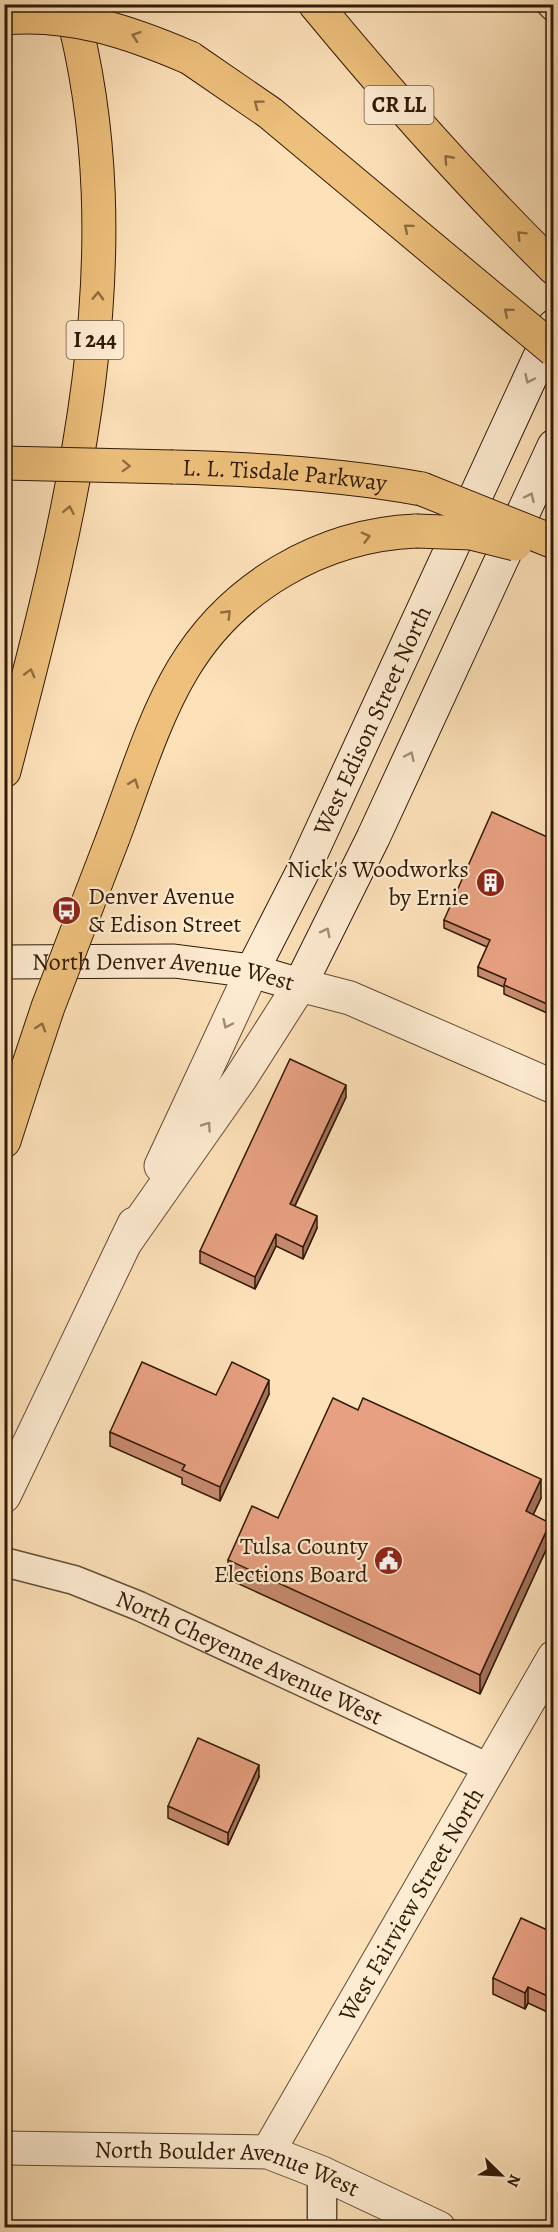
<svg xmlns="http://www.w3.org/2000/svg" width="558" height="2232" font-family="Alegreya,serif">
  <rect width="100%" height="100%" fill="#fde1b9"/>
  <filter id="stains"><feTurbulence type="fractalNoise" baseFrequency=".00333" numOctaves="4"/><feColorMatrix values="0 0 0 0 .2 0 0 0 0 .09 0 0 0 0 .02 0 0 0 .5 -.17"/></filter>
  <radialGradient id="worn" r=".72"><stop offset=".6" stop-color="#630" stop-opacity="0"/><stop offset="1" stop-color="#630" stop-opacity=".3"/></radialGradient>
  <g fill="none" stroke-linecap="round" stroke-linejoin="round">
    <defs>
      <g id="minor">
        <polyline points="551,4 554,7"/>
        <path id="s1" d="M4 1562 74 1580 139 1606 489 1768"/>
        <polyline points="322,2173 322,2228"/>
      </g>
      <g id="tertiary">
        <polyline points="161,1166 252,971"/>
        <polyline points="125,1243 240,1079 300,985 350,998 554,1087"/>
        <polyline points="4,1496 134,1224"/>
        <path id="s2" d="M4 2148 268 2152 322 2173 439 2228"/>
        <path id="s3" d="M268 2152 554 1657"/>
      </g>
      <g id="secondary">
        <path id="s4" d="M4 962 174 961 252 971 300 985 373 838 554 446"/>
        <path id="s5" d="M252 971 302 873 554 326"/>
      </g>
      <g id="motorway">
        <path d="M315 4C391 96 469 184 554 268"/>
        <polyline points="190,58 270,113 453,266"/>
        <path id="s6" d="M173 467C257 469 339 474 422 489"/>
        <path d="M4 771C69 521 140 261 70 4"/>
        <path d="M113 838C134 783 153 719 183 669 232 587 321 535 416 531"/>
        <polyline points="4,1141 23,1082"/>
      </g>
    </defs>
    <!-- minor casing -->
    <use href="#minor" stroke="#644c33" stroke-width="31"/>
    <!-- tertiary casing -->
    <use href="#tertiary" stroke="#644c33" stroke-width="35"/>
    <!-- secondary casing -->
    <use href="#secondary" stroke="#311a06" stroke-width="35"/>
    <!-- motorway casing -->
    <use href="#motorway" stroke="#311a06" stroke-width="35"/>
    <!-- minor -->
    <use href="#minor" stroke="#feecd2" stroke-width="28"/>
    <!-- tertiary -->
    <use href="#tertiary" stroke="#feecd2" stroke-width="33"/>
    <!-- secondary -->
    <use href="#secondary" stroke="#feecd2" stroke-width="33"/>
    <!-- motorway -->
    <use href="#motorway" stroke="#eec07c" stroke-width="33"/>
    <defs>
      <g id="motorway-bridge">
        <path d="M4 18C71 12 130 32 190 58"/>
        <polyline points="453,266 554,350"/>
        <polyline points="4,463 173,467"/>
        <polyline points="422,489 554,542"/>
        <polyline points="416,531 471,533 515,544"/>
        <polyline points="23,1082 48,1007 113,838"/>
      </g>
    </defs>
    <!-- motorway-bridge casing -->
    <use href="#motorway-bridge" stroke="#311a06" stroke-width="35" stroke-linecap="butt"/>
    <!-- motorway-bridge -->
    <use href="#motorway-bridge" stroke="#eec07c" stroke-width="33"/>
  </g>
  <!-- wall -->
  <g fill="#c78a6f" stroke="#311a06" stroke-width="1.5">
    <polygon points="554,840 554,1016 504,994 504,987 478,976 478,967 487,947 444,928 444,920"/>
    <polygon points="346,1097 295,1206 317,1228 303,1259 276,1246 255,1289 200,1263 200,1251"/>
    <polygon points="269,1394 220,1501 182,1484 182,1478 110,1446 110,1432 216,1395"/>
    <polygon points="541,1498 533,1515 550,1541 480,1694 228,1579 228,1560 278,1518"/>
    <polygon points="259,1777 228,1845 168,1818 168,1806"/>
    <polygon points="554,1933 554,2015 528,2003 525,2009 493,1994 493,1978"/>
  </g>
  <!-- shaded-wall -->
  <g fill="#a2705a" stroke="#311a06" stroke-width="1.5">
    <polygon points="346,1085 346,1097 290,1216 290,1204"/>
    <polygon points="317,1216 317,1228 303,1259 303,1247"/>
    <polygon points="276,1234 276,1246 255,1289 255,1277"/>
    <polygon points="269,1380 269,1394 220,1501 220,1487"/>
    <polygon points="541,1479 541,1498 526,1530 526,1511"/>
    <polygon points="550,1523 550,1541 480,1694 480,1675"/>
    <polygon points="259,1765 259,1777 228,1845 228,1833"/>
    <polygon points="528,1987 528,2003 525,2009 525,1993"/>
  </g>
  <!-- building -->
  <g fill="#e7a081" stroke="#311a06" stroke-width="1.5">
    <polygon points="492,812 554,840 554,1007 504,985 506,979 478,967 490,940 444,920"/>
    <polygon points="290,1059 346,1085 290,1204 317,1216 303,1247 276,1234 255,1277 200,1251"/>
    <polygon points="142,1362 216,1395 232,1362 269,1380 220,1487 182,1470 185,1465 110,1432"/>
    <polygon points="333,1398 358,1410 363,1398 541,1479 526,1511 550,1523 480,1675 228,1560 252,1506 278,1518"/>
    <polygon points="198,1738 259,1765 228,1833 168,1806"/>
    <polygon points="521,1918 554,1933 554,1999 528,1987 525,1993 493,1978"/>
  </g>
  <!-- one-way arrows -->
  <defs><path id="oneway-chevron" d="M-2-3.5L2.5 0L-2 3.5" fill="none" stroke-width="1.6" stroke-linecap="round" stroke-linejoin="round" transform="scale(1.5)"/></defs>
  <g stroke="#906d41">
    <use href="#oneway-chevron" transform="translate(136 36) rotate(-161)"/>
    <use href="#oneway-chevron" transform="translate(258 104) rotate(-143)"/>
    <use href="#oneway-chevron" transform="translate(448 159) rotate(-132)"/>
    <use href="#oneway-chevron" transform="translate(408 228) rotate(-140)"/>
    <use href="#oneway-chevron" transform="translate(521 235) rotate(-135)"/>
    <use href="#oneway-chevron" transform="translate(98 296) rotate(-88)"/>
    <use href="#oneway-chevron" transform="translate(508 312) rotate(-140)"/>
    <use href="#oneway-chevron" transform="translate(126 466) rotate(2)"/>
    <use href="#oneway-chevron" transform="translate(69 510) rotate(-79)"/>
    <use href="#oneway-chevron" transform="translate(366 537) rotate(-15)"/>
    <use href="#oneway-chevron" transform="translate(227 614) rotate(-46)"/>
    <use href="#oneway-chevron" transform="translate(30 673) rotate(-75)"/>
    <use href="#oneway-chevron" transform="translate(134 783) rotate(-69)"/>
    <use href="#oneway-chevron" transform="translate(41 1027) rotate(-72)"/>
  </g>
  <g stroke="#a28e76">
    <use href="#oneway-chevron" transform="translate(529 379) rotate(115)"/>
    <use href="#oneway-chevron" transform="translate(530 497) rotate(-65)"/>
    <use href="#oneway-chevron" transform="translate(410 756) rotate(-65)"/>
    <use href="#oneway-chevron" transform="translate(326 932) rotate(-63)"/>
    <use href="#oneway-chevron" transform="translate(227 1024) rotate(115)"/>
    <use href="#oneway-chevron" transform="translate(207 1126) rotate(-55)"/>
  </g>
  <!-- icons -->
  <defs>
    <symbol id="building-disc" viewBox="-11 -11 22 22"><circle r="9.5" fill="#8f2418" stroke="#feecd2"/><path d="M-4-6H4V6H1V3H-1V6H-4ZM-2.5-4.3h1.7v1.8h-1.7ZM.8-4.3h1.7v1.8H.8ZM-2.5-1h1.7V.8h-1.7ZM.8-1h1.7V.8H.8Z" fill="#fff"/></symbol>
    <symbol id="bus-disc" viewBox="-11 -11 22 22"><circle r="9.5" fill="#8f2418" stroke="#feecd2"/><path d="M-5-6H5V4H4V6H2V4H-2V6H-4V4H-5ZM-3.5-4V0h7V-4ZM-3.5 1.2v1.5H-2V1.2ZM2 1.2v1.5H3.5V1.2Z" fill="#fff"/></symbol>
    <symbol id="civic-disc" viewBox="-11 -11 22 22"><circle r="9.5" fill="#8f2418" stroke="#feecd2"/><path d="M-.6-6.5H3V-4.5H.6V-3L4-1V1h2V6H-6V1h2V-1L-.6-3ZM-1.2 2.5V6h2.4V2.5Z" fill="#fff"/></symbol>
  </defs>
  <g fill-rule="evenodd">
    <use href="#building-disc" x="474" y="866" width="33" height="33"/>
    <use href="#bus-disc" x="50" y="894" width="33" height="33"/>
    <use href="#civic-disc" x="372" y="1544" width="33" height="33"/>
  </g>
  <g text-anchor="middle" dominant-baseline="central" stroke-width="4.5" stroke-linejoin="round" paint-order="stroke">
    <!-- shield labels -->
    <g fill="#feecd2" stroke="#6e5943" stroke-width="1.5">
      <rect x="364.5" y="86" width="69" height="38" rx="4.5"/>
      <rect x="66.5" y="321" width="57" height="38" rx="4.5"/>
    </g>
    <g font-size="22" font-weight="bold" fill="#311a06">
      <text x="399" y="105">CR LL</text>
      <text x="95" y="340">I 244</text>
    </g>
    <!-- street labels -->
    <g font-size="24" fill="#311a06" stroke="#feecd2">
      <text stroke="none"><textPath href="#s6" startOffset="112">L. L. Tisdale Parkway</textPath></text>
      <text stroke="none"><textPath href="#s5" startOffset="278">West Edison Street North</textPath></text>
      <text stroke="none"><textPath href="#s4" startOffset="160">North Denver Avenue West</textPath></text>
      <text stroke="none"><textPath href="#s1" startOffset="264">North Cheyenne Avenue West</textPath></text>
      <text stroke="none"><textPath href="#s3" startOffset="286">West Fairview Street North</textPath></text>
      <text stroke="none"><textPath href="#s2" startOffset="226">North Boulder Avenue West</textPath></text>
    </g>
    <!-- poi labels -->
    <g font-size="24" fill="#311a06" stroke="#feecd2" text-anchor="end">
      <text x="469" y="869">Nick's Woodworks<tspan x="469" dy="28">by Ernie</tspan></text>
      <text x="88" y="896" text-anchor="start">Denver Avenue<tspan x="88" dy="28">&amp; Edison Street</tspan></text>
      <text x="368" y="1546">Tulsa County<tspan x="368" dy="28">Elections Board</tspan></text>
    </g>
  </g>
  <!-- margin -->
  <rect width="558" height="2232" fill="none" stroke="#fde1b9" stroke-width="24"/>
  <rect x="6" y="6" width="546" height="2220" fill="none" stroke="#311a06" stroke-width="3"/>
  <rect x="12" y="12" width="534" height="2208" fill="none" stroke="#311a06" stroke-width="1.5"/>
  <!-- north arrow -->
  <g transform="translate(501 2175) rotate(114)" stroke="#feecd2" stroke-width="4.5" paint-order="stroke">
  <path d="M0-4.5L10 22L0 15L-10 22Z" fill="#311a06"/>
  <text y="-9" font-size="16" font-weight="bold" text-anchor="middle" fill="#311a06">N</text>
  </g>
  <rect width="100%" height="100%" filter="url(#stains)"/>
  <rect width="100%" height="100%" fill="url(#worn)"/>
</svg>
